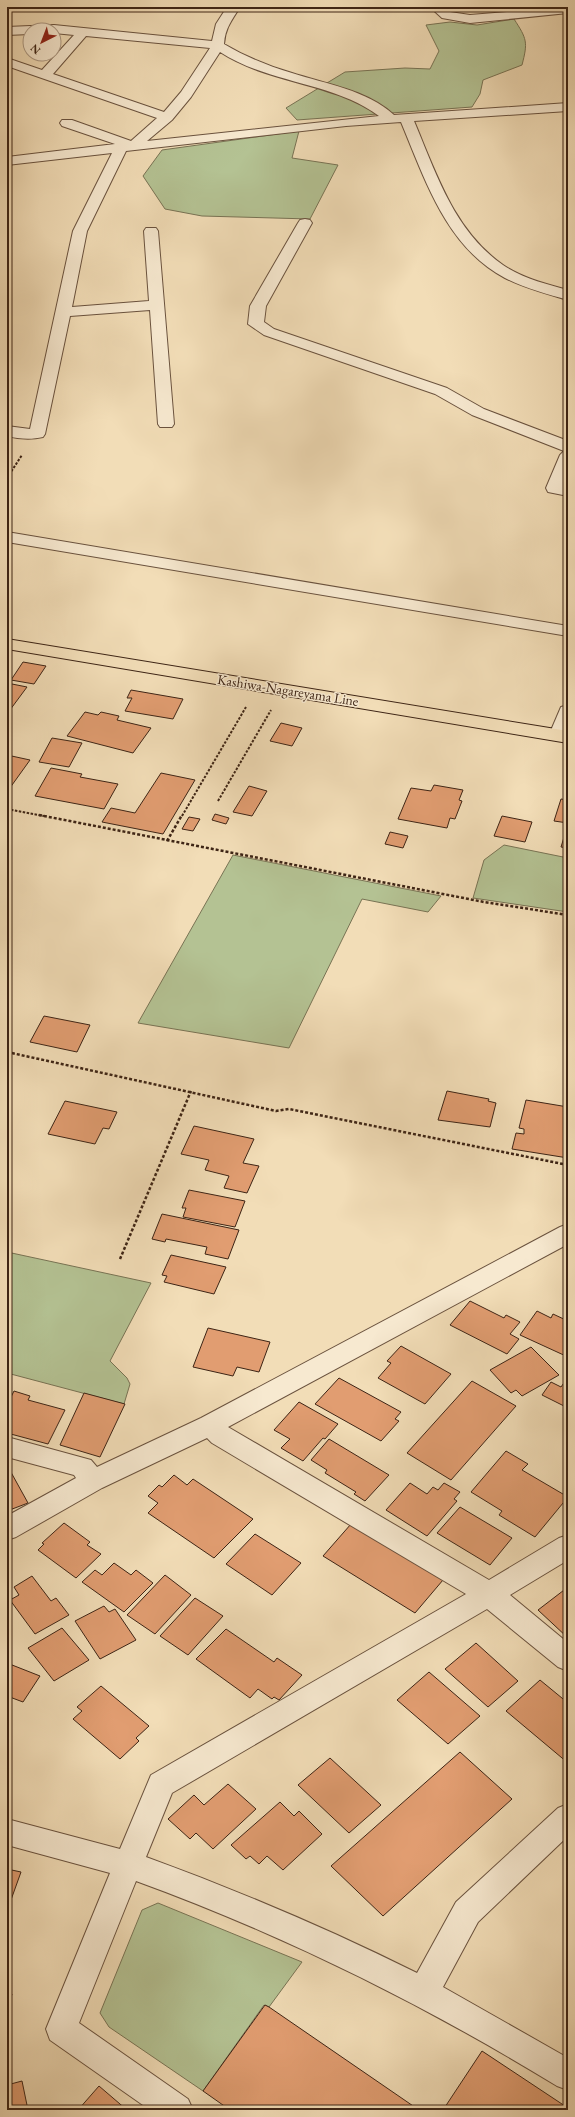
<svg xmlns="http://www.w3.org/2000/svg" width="575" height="2117" font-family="'EB Garamond',serif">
  <rect width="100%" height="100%" fill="#f2ddb7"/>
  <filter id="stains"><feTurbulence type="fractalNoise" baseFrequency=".005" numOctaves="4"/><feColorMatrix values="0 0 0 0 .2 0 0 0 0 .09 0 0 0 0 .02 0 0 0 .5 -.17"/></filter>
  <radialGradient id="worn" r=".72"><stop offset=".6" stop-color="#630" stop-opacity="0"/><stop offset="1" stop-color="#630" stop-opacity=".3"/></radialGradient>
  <!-- green -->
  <g fill="#b4c293" stroke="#787354">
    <path d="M514 19C527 39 528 42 522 65L483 80 480 94 472 107 297 120 286 108 345 72 405 68 430 69 439 51 426 25 450 22 477 25Z"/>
    <polygon points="299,131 292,158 338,165 310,219 202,216 165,209 143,176 162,150"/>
    <polygon points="504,845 568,858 568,912 473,898 484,860"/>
    <polygon points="233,855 441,896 428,912 362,899 289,1048 138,1023"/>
    <polygon points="7,1252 151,1283 110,1361 127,1378 130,1384 124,1404 7,1373"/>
    <polygon points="158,1903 302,1962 269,2007 264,2005 203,2091 109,2027 100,2013 142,1910"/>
  </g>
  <!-- building -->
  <g fill="#e19d71" stroke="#3d2415">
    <polygon points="23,662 46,666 34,684 11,680"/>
    <polygon points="7,683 27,687 7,714"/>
    <polygon points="131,690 183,699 173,719 125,711 132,698 127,698"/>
    <polygon points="85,712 98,715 101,712 119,716 117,720 151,728 133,753 67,736"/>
    <polygon points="281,723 302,728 292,746 270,741"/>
    <polygon points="52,738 82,743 69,767 39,762"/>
    <polygon points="7,755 30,760 7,792"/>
    <polygon points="51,768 82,774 80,777 118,784 104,809 35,796"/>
    <polygon points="161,773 195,780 163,834 102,822 111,808 135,813"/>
    <polygon points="434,785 463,790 459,800 462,801 455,819 450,818 447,828 398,819 411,788 431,791"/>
    <polygon points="249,786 267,791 252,816 233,812"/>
    <polygon points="561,799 568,800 568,823 554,821"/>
    <polygon points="215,814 229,818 226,824 212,820"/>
    <polygon points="502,816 532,822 525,842 494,836"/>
    <polygon points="189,817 200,819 193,831 182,829"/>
    <polygon points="390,832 408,836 403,848 385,844"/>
    <polygon points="565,834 568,834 568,848 561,847"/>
    <polygon points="44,1016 90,1025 77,1052 30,1042"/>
    <polygon points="447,1091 489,1099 488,1101 496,1103 490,1127 438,1120"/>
    <polygon points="526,1100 568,1107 568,1158 512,1149 516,1133 524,1134 524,1129 519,1128"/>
    <polygon points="65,1101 117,1112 109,1129 103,1128 95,1144 48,1134"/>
    <polygon points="194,1126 254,1139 243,1163 259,1166 247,1193 224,1188 229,1176 205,1170 209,1160 181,1154"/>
    <polygon points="189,1190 245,1201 235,1227 183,1217 186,1208 182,1208"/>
    <polygon points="162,1214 239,1230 228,1259 205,1254 207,1247 166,1239 165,1242 152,1239"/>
    <polygon points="171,1255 226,1267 214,1294 164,1282 167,1276 162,1275"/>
    <polygon points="470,1301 504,1318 506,1315 520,1322 510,1334 519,1339 507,1354 450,1325"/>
    <polygon points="537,1311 551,1318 553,1314 568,1321 568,1357 520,1335"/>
    <polygon points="208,1328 270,1342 259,1372 237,1367 233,1376 193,1367"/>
    <polygon points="401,1346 451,1374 425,1404 378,1378 391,1363 387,1361"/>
    <polygon points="531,1347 559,1375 522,1396 516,1390 511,1393 490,1370"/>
    <polygon points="568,1377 568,1408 542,1395 551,1382 561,1387"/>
    <polygon points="339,1378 401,1412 395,1419 399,1421 381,1441 315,1404"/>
    <polygon points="472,1381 516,1406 451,1480 407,1453"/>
    <polygon points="14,1391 30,1396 28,1400 65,1410 48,1444 7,1433 7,1405"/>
    <polygon points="84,1393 125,1404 100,1457 60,1445"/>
    <polygon points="299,1402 338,1424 325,1439 323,1438 303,1461 281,1448 290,1439 274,1430"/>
    <polygon points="329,1439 389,1475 365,1501 354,1494 356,1492 325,1473 327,1470 311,1460"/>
    <polygon points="506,1451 528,1464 522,1470 568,1497 535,1537 499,1515 502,1511 471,1492"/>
    <polygon points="7,1465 28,1503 7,1511"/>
    <polygon points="174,1475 187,1485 193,1479 253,1519 214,1558 148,1513 158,1503 148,1496 159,1485 162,1487"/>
    <polygon points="410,1483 427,1494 433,1487 438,1490 444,1483 460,1492 454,1499 457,1501 427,1536 386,1510"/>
    <polygon points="460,1507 512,1538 490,1565 437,1533"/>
    <polygon points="64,1523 90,1542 87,1545 101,1554 76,1578 38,1550 44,1544 42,1543"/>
    <polygon points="351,1524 443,1580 415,1613 323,1556"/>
    <polygon points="255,1534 301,1563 272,1595 226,1564"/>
    <polygon points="114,1563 131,1575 136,1570 153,1583 124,1612 82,1582 95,1570 102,1575"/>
    <polygon points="165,1575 191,1595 155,1634 127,1615"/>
    <polygon points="32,1576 51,1601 56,1598 69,1615 35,1634 10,1600 19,1595 14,1587"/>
    <polygon points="568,1587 568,1638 538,1610"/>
    <polygon points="195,1598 223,1616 188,1655 160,1636"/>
    <polygon points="104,1606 109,1612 115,1609 136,1640 100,1659 75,1621"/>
    <polygon points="62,1628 89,1660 54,1681 28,1648"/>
    <polygon points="226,1629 274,1662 277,1658 302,1675 279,1700 274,1697 272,1699 258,1689 250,1698 196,1659"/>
    <polygon points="476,1643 518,1681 488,1707 445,1669"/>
    <polygon points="7,1663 40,1676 23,1702 7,1696"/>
    <polygon points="429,1672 480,1716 448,1744 397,1700"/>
    <polygon points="540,1680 568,1703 568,1763 506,1711"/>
    <polygon points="101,1686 149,1726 136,1738 139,1741 120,1759 73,1719 82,1711 77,1707"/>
    <polygon points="460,1752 512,1799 383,1916 331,1866"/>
    <polygon points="330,1758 381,1805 349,1833 298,1785"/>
    <polygon points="228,1784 256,1809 213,1849 196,1833 190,1839 168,1819 194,1795 204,1805"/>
    <polygon points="280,1802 294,1816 299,1811 322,1834 283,1870 267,1856 259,1864 250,1856 246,1859 231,1845"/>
    <polygon points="7,1869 21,1872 7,1911"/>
    <polygon points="7,1993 12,1994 7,2011"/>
    <polygon points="265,2005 269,2007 419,2110 230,2110 203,2091"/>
    <polygon points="482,2051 568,2108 568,2110 443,2110"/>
    <polygon points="22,2081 28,2110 7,2110 7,2085"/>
    <polygon points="99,2086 127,2110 78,2110"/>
  </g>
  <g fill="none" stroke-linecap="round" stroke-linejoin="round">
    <defs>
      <g id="minor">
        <path d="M227 7H240C232 20 225 28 224 44 246 57 268 66 292 73 326 84 367 90 394 115L568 103V111L414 121C436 173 454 231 503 265 522 278 546 284 568 290V300C547 294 524 288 505 278 446 247 425 179 401 122L346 126 126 151 87 231 72 307 149 301 144 231 146 228H156L158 231 174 424 172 427H160L158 424 150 310 70 316 45 434 43 437C31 440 19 439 7 436V426L30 429 73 231 112 153 7 165V157L115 144 62 126 60 123 62 120H72L131 141 157 118 7 66V58L42 70 74 35 54 33V30H30V34L7 35V27L54 25 212 41 216 24ZM86 36 210 48 181 92 164 112 53 74ZM220 52C269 84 333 82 379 116L147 141 172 120 191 97Z"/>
        <polygon points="430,7 444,7 450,12 470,15 568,7 568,13 470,23 442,18"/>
        <polygon points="305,219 310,220 312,223 266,306 264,322 274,329 447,388 484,409 568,441 568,475 564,485 568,486 568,496 548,492 546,488 560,455 564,451 472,415 435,394 264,335 248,324 250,306 298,223 300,220"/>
        <polygon points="7,532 568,626 568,636 7,542"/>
        <polygon points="568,705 568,736 566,739 559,741 552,739 549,735 561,707"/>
        <path d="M568 1224V1244L228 1427 489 1580 559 1538 568 1535V1560L510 1595 568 1643V1671L558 1667 487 1609 172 1793 146 1857C239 1891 329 1929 417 1973L456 1902 558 1808 568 1804V1836L478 1922 443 1987 568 2058V2090L557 2086C423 2004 284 1935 136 1881L79 2023 188 2099 193 2110H150L50 2040 46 2029 110 1873 7 1845V1819L120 1849 151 1775 466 1594 212 1443 207 1438 102 1488 16 1537 7 1540V1516L76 1478 74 1475 7 1457V1437L91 1460 97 1467 201 1418 560 1227Z"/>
      </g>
      <polygon id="major" points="7,639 568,731 568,743 7,649"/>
    </defs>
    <!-- minor casing -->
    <use href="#minor" stroke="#6a523e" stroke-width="2"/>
    <!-- major casing -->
    <use href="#major" stroke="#3d2415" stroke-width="2"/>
    <!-- path-far1 -->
    <g stroke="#3d2415" stroke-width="2" stroke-dasharray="2.5 1.5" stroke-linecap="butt">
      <polyline points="7,478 22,455"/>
      <polyline points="218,801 271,710"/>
      <polyline points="7,809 44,816"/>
      <polyline points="182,816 246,707"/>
    </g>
    <!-- path -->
    <g stroke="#3d2415" stroke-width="2.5" stroke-dasharray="3 2" stroke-linecap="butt">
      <polyline points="39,815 484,902 568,915"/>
      <polyline points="167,841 182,815"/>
      <polyline points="7,1052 276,1111 289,1109 568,1165"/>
      <polyline points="120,1259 191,1091"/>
    </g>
    <!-- minor -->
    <use href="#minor" fill="#f7e9d0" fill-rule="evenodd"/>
    <!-- major -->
    <use href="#major" fill="#f2ddb7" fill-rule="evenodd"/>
  </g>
  <g text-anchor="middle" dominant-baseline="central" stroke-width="3" stroke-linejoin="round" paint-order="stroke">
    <!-- street labels -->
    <g font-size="14" fill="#3d2415" stroke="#f7e9d0">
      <text transform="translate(288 690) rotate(9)">Kashiwa-Nagareyama Line</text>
    </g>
  </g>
  <!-- margin -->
  <rect width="575" height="2117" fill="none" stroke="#f2ddb7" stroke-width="24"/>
  <rect x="8" y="8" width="559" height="2101" fill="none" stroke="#3d2415" stroke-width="2"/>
  <rect x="12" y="12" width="551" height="2093" fill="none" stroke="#3d2415"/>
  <!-- north arrow -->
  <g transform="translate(42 42) rotate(222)"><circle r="19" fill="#f7e9d0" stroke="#ad9a85"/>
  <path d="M0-3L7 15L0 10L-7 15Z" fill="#8f2418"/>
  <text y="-6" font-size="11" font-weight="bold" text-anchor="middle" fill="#3d2415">N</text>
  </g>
  <rect width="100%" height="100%" filter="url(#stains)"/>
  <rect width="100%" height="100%" fill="url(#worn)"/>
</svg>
